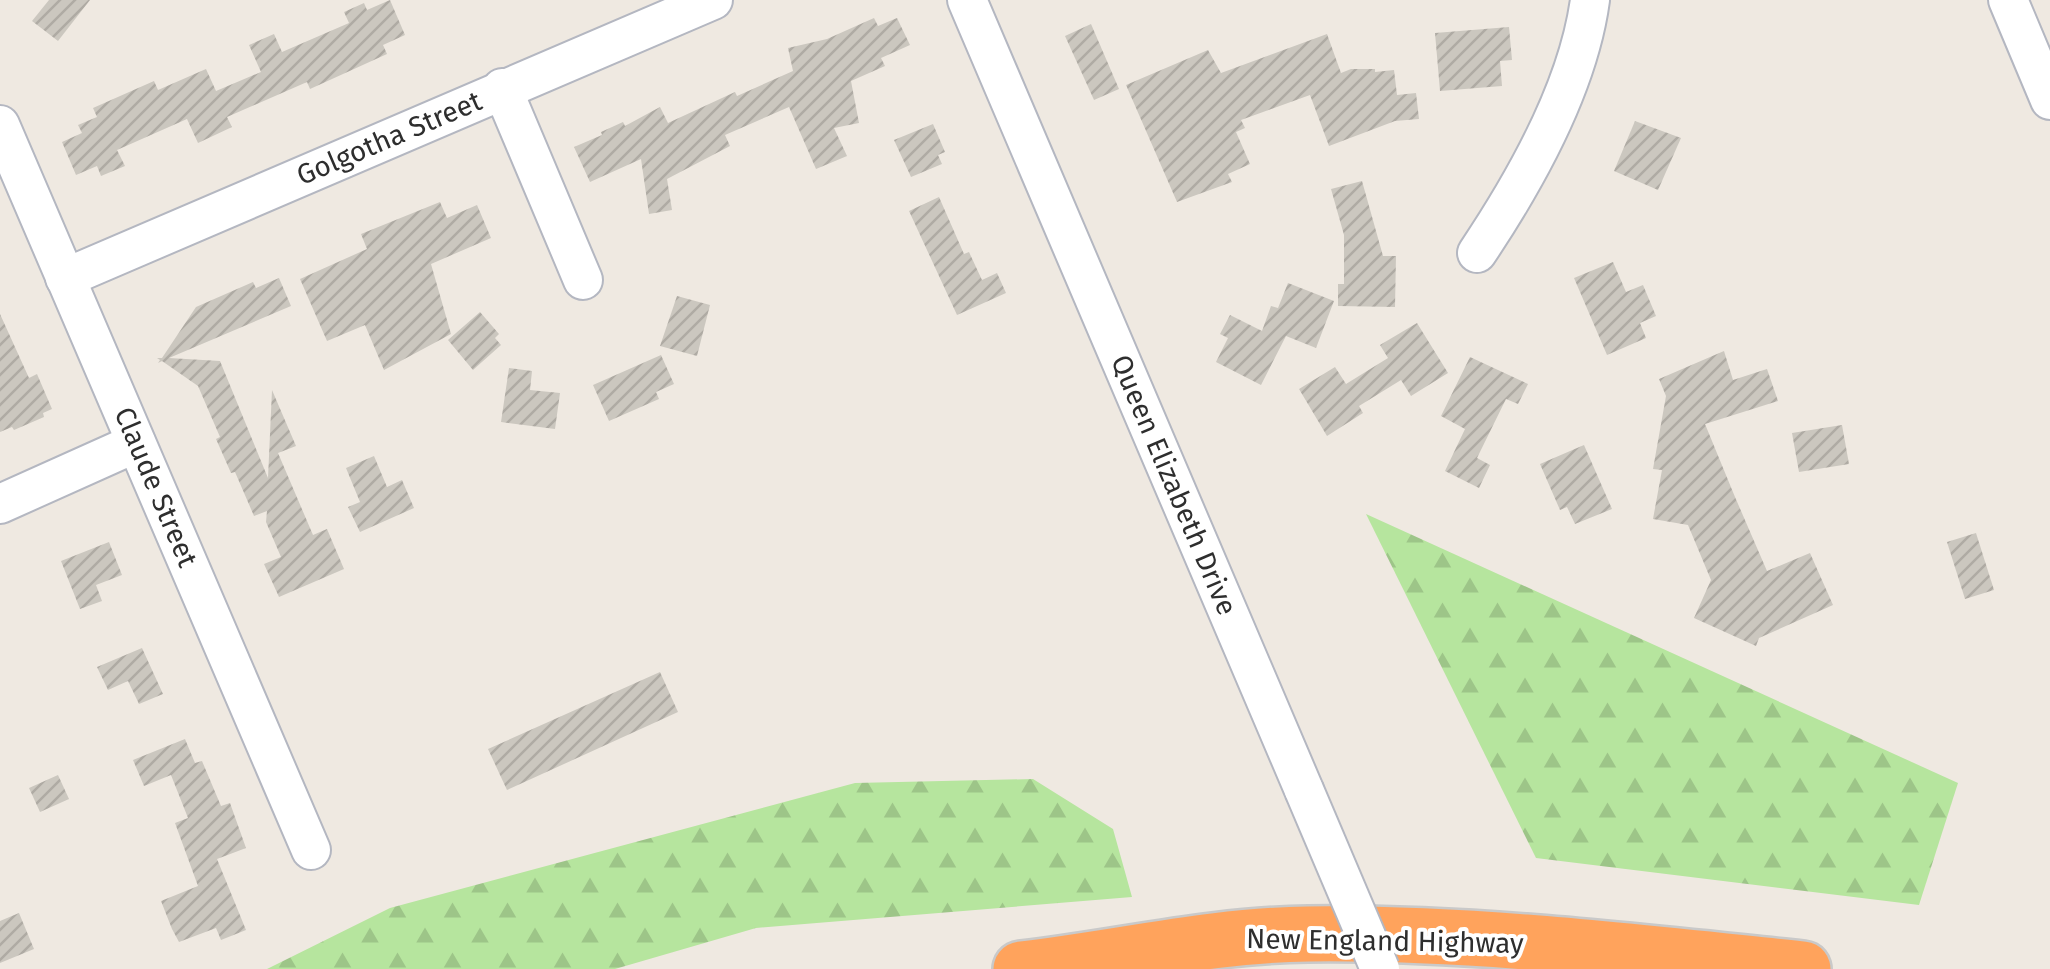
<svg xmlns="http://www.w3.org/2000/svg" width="2050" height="969" font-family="'Fira Sans',sans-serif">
  <defs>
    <pattern id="forest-firs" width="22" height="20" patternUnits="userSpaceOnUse" patternTransform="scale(2.5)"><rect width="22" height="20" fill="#b6e59e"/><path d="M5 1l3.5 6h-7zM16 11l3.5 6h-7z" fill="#9dc588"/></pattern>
    <pattern id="building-hatch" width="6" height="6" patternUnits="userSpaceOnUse" patternTransform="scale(2.5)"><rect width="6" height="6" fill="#cbc7bf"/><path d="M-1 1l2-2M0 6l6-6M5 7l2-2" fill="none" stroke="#afaba4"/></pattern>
  </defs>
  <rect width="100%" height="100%" fill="#efe9e1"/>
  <!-- forest -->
  <g fill="url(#forest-firs)">
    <polygon points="1366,514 1958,783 1919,905 1536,858"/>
    <polygon points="1033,779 1113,829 1132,897 756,928 615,969 267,969 390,908 855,783"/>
  </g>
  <!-- building -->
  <g fill="url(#building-hatch)">
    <polygon points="49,0 90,0 58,41 32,21"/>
    <polygon points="390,0 405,35 383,45 387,54 310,89 307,82 227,117 232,127 198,143 187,119 117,150 125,166 101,176 97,166 76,175 62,142 82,133 78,125 97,117 93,108 154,81 158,90 206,69 216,91 261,72 249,45 274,34 282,52 349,23 344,12 364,3 367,10"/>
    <polygon points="874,18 878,26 897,18 910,45 881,58 885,66 851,81 859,123 834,128 847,156 816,169 789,107 725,135 730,146 667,179 672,210 649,214 641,159 590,182 574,147 602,135 601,132 623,122 625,126 660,107 668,123 735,92 737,96 793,71 788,48 827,39"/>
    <polygon points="1091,24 1119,89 1094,100 1065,36"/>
    <polygon points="1509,27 1512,60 1500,61 1502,86 1440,91 1435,33"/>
    <polygon points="1327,34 1341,73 1351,69 1375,69 1375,72 1394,70 1397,95 1416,93 1419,119 1395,121 1329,146 1310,95 1241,120 1245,128 1236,132 1250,164 1228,174 1232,182 1177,202 1126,85 1208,50 1221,73"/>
    <polygon points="1635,121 1681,138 1658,190 1614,171"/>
    <polygon points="933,124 945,152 938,155 942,164 911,177 894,140"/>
    <polygon points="1362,181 1383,256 1396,256 1395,307 1338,306 1338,284 1344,284 1344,235 1331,189"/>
    <polygon points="939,197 964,254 969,252 982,280 997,273 1006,293 957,315 909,211"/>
    <polygon points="440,202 447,218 477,205 491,238 431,264 451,334 384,370 365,325 327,341 300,279 367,249 361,234"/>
    <polygon points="1613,262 1626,292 1643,285 1656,316 1640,323 1646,338 1607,355 1574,278"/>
    <polygon points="279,278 291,306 169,358 220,361 268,478 272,390 296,446 278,453 313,535 327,529 344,569 279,597 264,564 281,557 266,522 267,511 254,516 235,472 231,473 216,439 220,437 198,386 162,361 158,363 160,360 157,358 162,358 196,307 253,282 256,288"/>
    <polygon points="1288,283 1334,301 1316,348 1286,336 1261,385 1216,362 1228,338 1220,334 1230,315 1262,331 1271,306 1278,308"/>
    <polygon points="677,296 710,305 697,356 660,346"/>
    <polygon points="480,312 499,334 495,338 501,345 473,370 448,340"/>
    <polygon points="0,314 29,378 37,374 52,409 43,413 44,417 14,430 12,427 0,432"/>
    <polygon points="1417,323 1448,373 1411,396 1401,380 1359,406 1363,413 1327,436 1299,389 1335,367 1346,384 1388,358 1380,345"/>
    <polygon points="1724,351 1733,380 1767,369 1778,401 1705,424 1735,497 1767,571 1810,553 1833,605 1759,638 1756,646 1694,618 1711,580 1688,525 1653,519 1662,470 1653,469 1666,396 1659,379"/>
    <polygon points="661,355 674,384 656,392 659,399 609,421 593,385"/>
    <polygon points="1470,357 1528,384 1518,404 1506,399 1477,458 1490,465 1479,488 1445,471 1465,429 1441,416"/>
    <polygon points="509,368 532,371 530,390 560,393 555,429 501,422"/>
    <polygon points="1842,425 1849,464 1799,472 1792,433"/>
    <polygon points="1584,445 1612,509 1575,524 1567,507 1560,510 1540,464"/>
    <polygon points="374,456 387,487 402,480 414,508 360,532 348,507 360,502 346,468"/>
    <polygon points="1976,533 1994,590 1965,599 1947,542"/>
    <polygon points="109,542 122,575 96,585 102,601 80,609 61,561"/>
    <polygon points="142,648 163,694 139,704 128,681 108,690 97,667"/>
    <polygon points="660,672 678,712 507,790 488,749"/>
    <polygon points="185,739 195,763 202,761 221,806 230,803 246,848 217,859 246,930 221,940 216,928 179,942 172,929 161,901 198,886 175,823 188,818 171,775 144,786 133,760"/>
    <polygon points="58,775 69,799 40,812 29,788"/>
    <polygon points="19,913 34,949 0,963 0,921"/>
  </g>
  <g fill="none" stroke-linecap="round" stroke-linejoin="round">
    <defs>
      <g id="minor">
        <polyline points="967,0 1304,790"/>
        <polyline points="2008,0 2050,100"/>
        <polyline points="502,88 583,280"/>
        <polyline points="0,125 311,850"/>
        <path d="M1477 253C1526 180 1578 88 1590 0"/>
        <polyline points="65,278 713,0"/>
        <polyline points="0,504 136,443"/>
      </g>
      <path id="highway" d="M1021 969C1117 958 1211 935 1308 934 1474 932 1638 952 1803 969"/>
    </defs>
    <!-- minor casing -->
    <use href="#minor" stroke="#b4b7c1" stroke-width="42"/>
    <!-- highway casing -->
    <use href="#highway" stroke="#c9c9c9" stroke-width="60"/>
    <!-- minor -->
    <use href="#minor" stroke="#fff" stroke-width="38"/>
    <!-- highway -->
    <use href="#highway" stroke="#ffa35c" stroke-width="55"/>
    <defs>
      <polyline id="minor-bridge" points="1304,790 1380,969"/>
    </defs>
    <!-- minor-bridge casing -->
    <use href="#minor-bridge" stroke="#b4b7c1" stroke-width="42" stroke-linecap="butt"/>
    <!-- minor-bridge -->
    <use href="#minor-bridge" stroke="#fff" stroke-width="38"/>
  </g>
  <g text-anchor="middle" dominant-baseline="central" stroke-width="8" stroke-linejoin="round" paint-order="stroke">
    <!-- street labels -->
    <g font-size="28" fill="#2e2e2e" stroke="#fff">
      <text transform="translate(389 138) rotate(-23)">Golgotha Street</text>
      <text transform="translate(1174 485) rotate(67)">Queen Elizabeth Drive</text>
      <text transform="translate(156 487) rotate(67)">Claude Street</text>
      <text transform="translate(1385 941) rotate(1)">New England Highway</text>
    </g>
  </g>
</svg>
